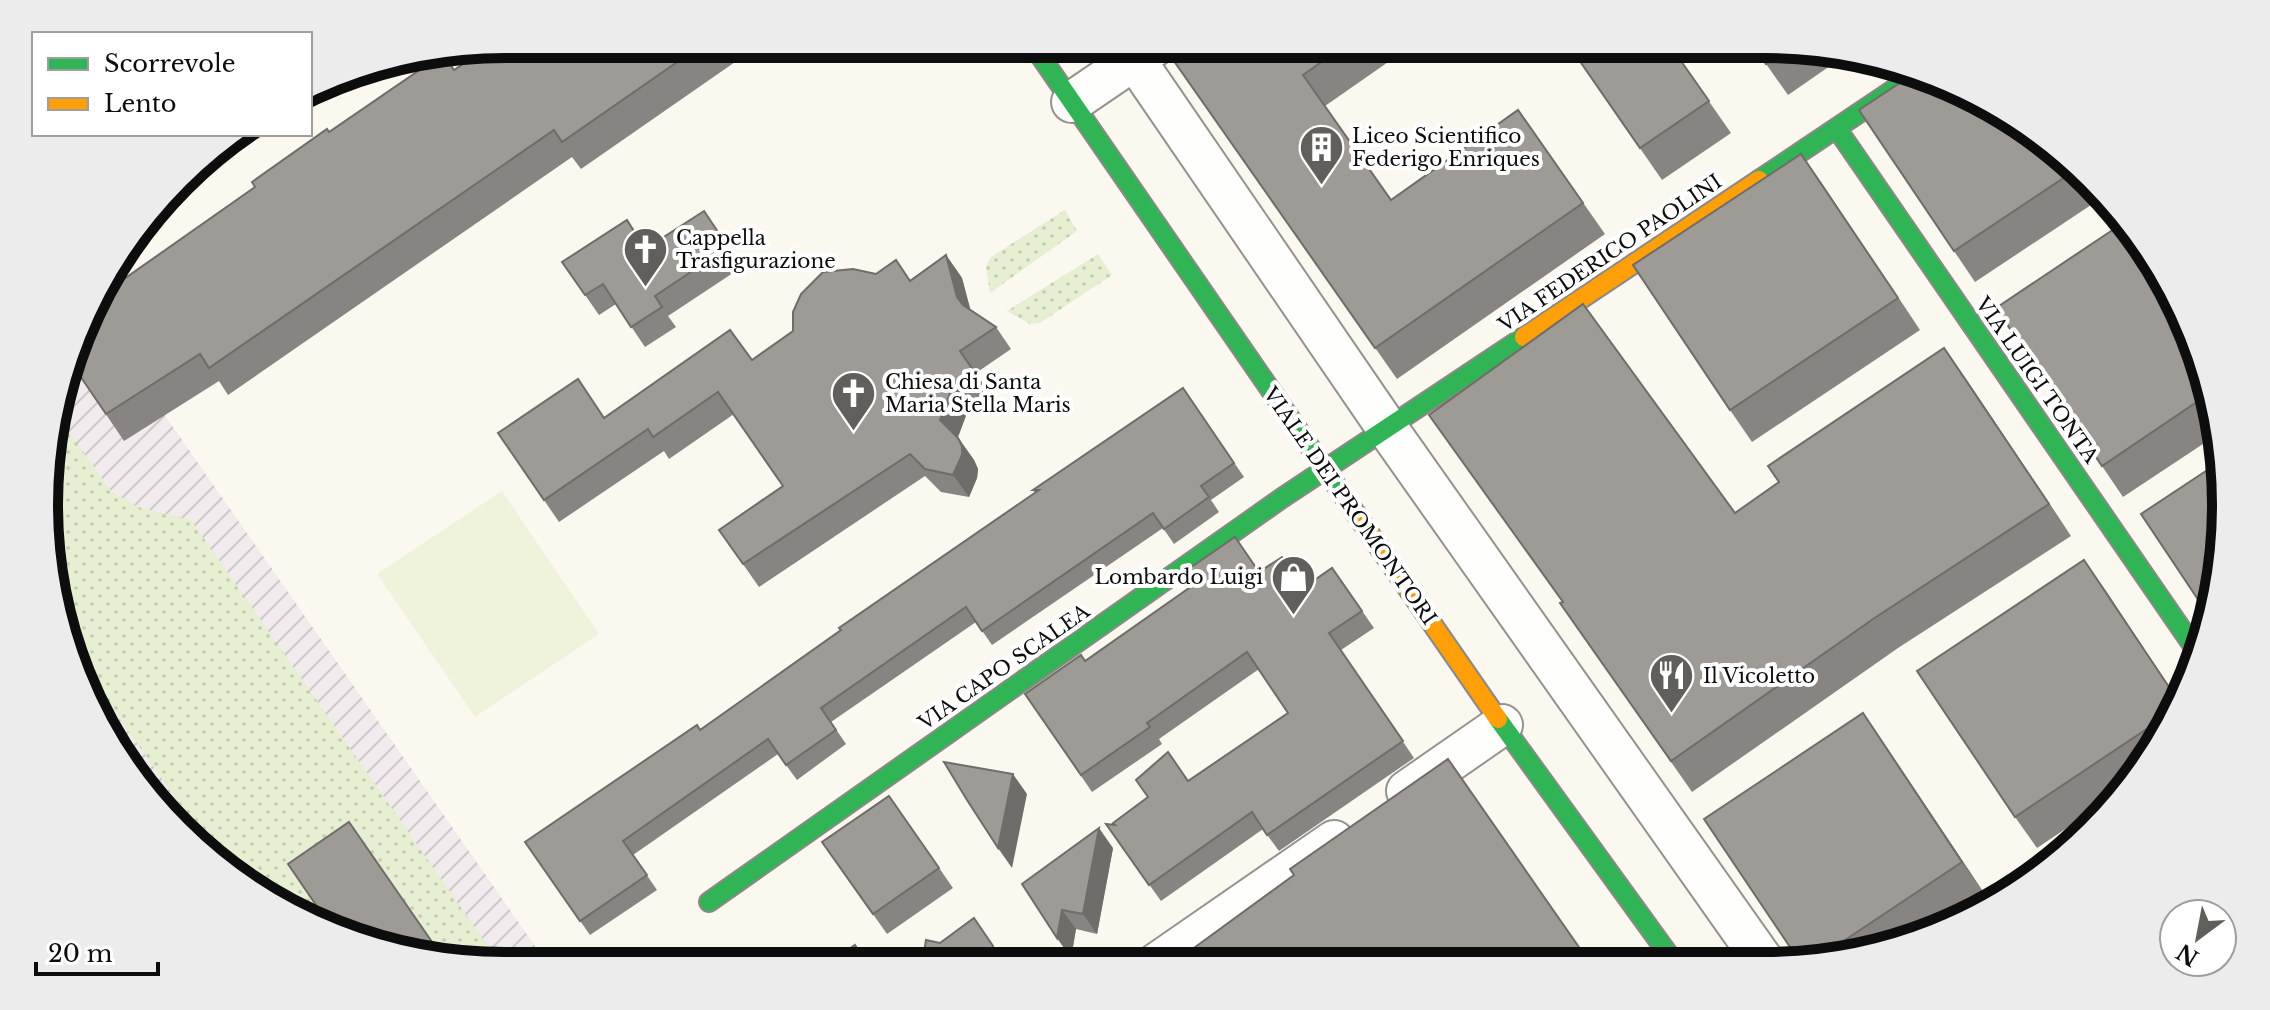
<svg xmlns="http://www.w3.org/2000/svg" width="2270" height="1010" font-family="'Libre Baskerville',serif">
  <defs>
    <pattern id="industrial-furrows" width="10" height="10" patternUnits="userSpaceOnUse" patternTransform="scale(2)"><rect width="10" height="10" fill="#f1ebed"/><path d="M-1 1l2-2M0 10L10 0M9 11l2-2" fill="none" stroke="#cdc8ca"/></pattern>
    <pattern id="grass-dots" width="8" height="8" patternUnits="userSpaceOnUse" patternTransform="scale(2)"><rect width="8" height="8" fill="#e6efd1"/><path d="M2 2h.1M6 6h.1" fill="none" stroke="#c4ccb2" stroke-width="1.8" stroke-linecap="round"/></pattern>
  </defs>
  <rect width="100%" height="100%" fill="#fbf8f0"/>
  <!-- industrial -->
  <polygon fill="url(#industrial-furrows)" points="92,311 549,966 505,966 356,941 201,852 106,735 53,594 53,416"/>
  <!-- grass -->
  <g fill="url(#grass-dots)">
    <polygon points="1065,210 1077,231 990,293 986,266 991,257"/>
    <polygon points="1098,254 1112,275 1040,323 1030,324 1007,311"/>
    <polygon points="54,411 111,491 138,507 191,520 501,965 356,941 222,864 77,658 53,594"/>
  </g>
  <!-- pitch -->
  <polygon fill="#eff3db" points="502,491 599,634 475,717 377,574"/>
  <g fill="none" stroke-linecap="round" stroke-linejoin="round">
    <defs>
      <g id="street">
        <polyline points="1124,44 1387,428 1764,962"/>
        <polyline points="1072,102 1157,44"/>
        <polyline points="1407,791 1502,725"/>
        <polyline points="1156,964 1334,841"/>
      </g>
      <g id="fast">
        <polyline points="1032,44 1345,498"/>
        <polyline points="1837,129 2200,656"/>
        <polyline points="1759,180 1908,80"/>
        <polyline points="1498,719 1674,962"/>
        <polyline points="709,902 1282,498 1524,337"/>
      </g>
      <g id="slow">
        <polyline points="1524,337 1759,180"/>
        <polyline points="1345,498 1498,719"/>
      </g>
    </defs>
    <!-- street casing -->
    <use href="#street" stroke="#94938f" stroke-width="44"/>
    <!-- fast casing -->
    <use href="#fast" stroke="#8b8986" stroke-width="22"/>
    <!-- slow casing -->
    <use href="#slow" stroke="#8b8986" stroke-width="22"/>
    <!-- street -->
    <use href="#street" stroke="#fefefd" stroke-width="40"/>
    <!-- fast -->
    <use href="#fast" stroke="#30b455" stroke-width="18"/>
    <!-- slow -->
    <use href="#slow" stroke="#ff9f0a" stroke-width="18"/>
  </g>
  <!-- wall -->
  <g fill="#888481">
    <polygon points="505,44 761,44 581,169 572,157 228,395 219,381 124,441 72,364 255,187 329,132"/>
    <polygon points="1162,44 1414,44 1325,106 1391,200 1518,110 1605,234 1397,379"/>
    <polygon points="1568,44 1669,44 1731,133 1662,180"/>
    <polygon points="1752,44 1765,44 1843,57 1788,95"/>
    <polygon points="1801,154 1920,330 1752,442 1730,410"/>
    <polygon points="2069,159 2100,199 1975,282 1954,251"/>
    <polygon points="704,211 742,267 668,316 676,327 645,347 616,304 599,315 562,262 646,249"/>
    <polygon points="946,255 962,278 970,310 996,327 1011,349 976,373 989,393 970,405 958,437 974,460 978,469 977,478 969,497 941,492 925,476 759,587 719,530 783,486 734,414 669,459 664,451 559,522 498,433 605,418 752,360 910,280"/>
    <polygon points="2179,302 2215,436 2123,497 2102,466"/>
    <polygon points="1966,379 2071,536 1898,648 1692,792 1560,603 1735,513"/>
    <polygon points="1183,388 1244,477 1211,500 1219,512 1174,544 1163,528 992,645 976,622 831,722 846,744 797,780 778,754 633,855 657,890 590,935 525,842 700,730 1035,493 1033,490"/>
    <polygon points="2084,560 2177,698 2131,785 2037,848 2015,817"/>
    <polygon points="1332,568 1374,628 1341,650 1414,758 1279,851 1263,829 1161,901 1106,824 1115,825 1188,781 1288,713 1259,669 1159,739 1162,744 1092,792 1025,694 1085,661 1259,572 1303,588"/>
    <polygon points="1863,713 1984,893 1918,937 1826,962 1800,962"/>
    <polygon points="889,796 953,888 887,934 822,842"/>
    <polygon points="1113,848 1097,934 1076,929 1071,958 1022,884"/>
  </g>
  <!-- shaded-wall -->
  <g fill="#6f6c69">
    <polygon points="1801,154 1823,185 1920,330 1898,298"/>
    <polygon points="946,255 962,278 973,319 957,297"/>
    <polygon points="1944,348 1966,379 2071,536 2049,504"/>
    <polygon points="954,383 970,405 956,442 940,420"/>
    <polygon points="958,438 974,460 978,469 977,478 969,497 953,475"/>
    <polygon points="2084,560 2106,591 2177,699"/>
    <polygon points="1863,713 1885,745 1984,893 1962,862"/>
    <polygon points="1013,774 1027,794 1012,868 998,848"/>
    <polygon points="1099,828 1113,848 1097,934 1083,914"/>
    <polygon points="1062,910 1076,929 1071,958 1057,938"/>
    <polygon points="993,946 1006,964 990,965"/>
  </g>
  <!-- building -->
  <g fill="#9e9a96" stroke="#6f6c69" stroke-width="2">
    <polygon points="505,44 703,44 562,142 554,130 209,368 200,354 106,414 72,364 97,298 255,187 252,182 327,129 329,132 443,54 454,70 488,47"/>
    <polygon points="1162,44 1347,44 1303,75 1391,200 1518,110 1583,203 1375,348"/>
    <polygon points="1568,44 1669,44 1709,101 1640,148"/>
    <polygon points="1752,44 1765,44 1789,48 1766,64"/>
    <polygon points="1918,71 2069,159 2077,169 1954,251 1859,110"/>
    <polygon points="1801,154 1898,298 1730,410 1633,265"/>
    <polygon points="704,211 728,247 655,296 662,307 631,327 603,284 585,295 562,262 627,220 645,249"/>
    <polygon points="2120,225 2179,302 2204,397 2102,466 1996,308"/>
    <polygon points="946,255 957,297 963,305 996,327 960,351 973,370 954,383 940,420 958,438 962,446 962,455 953,475 925,469 910,454 743,564 719,530 783,486 718,392 653,437 648,429 544,500 498,433 578,379 604,418 730,330 752,360 793,331 793,312 801,294 823,272 853,269 876,274 896,260 910,281"/>
    <polygon points="1583,304 1735,513 1779,482 1768,466 1944,348 2049,504 1876,617 1671,761 1560,603 1563,602 1429,415"/>
    <polygon points="1183,388 1234,463 1201,486 1209,497 1164,529 1153,513 982,631 966,607 821,708 836,730 786,765 768,739 623,841 647,875 580,921 525,842 697,725 700,730 841,630 839,628 1039,490 1033,490"/>
    <polygon points="2221,461 2225,475 2207,613 2141,514"/>
    <polygon points="1235,537 1259,572 1282,557 1303,588 1332,568 1362,611 1329,633 1403,741 1267,835 1252,812 1149,885 1106,824 1115,825 1113,823 1148,797 1136,780 1168,752 1188,781 1288,713 1247,652 1147,723 1150,727 1081,775 1025,694 1081,655 1085,661 1199,581 1190,568"/>
    <polygon points="2084,560 2177,699 2169,714 2015,817 1917,671"/>
    <polygon points="1863,713 1962,862 1812,962 1800,962 1704,819"/>
    <polygon points="1448,759 1590,963 1172,964 1294,875 1290,869"/>
    <polygon points="944,762 1013,774 998,848 967,800"/>
    <polygon points="889,796 939,868 873,914 822,842"/>
    <polygon points="349,822 441,955 356,941 331,927 288,864"/>
    <polygon points="1099,828 1083,914 1062,910 1057,938 1022,884"/>
    <polygon points="974,918 993,946 990,965 922,965 926,940 940,943"/>
    <polygon points="855,945 869,965 827,965"/>
  </g>
  <!-- icons -->
  <defs>
    <symbol id="building-pin" viewBox="-11 -11 22 30"><path d="M0 17L-7.5 6A9.5 9.5 0 1 1 7.5 6Z" fill="#605f5c" stroke="#fff"/><path d="M-4-6H4V6H1V3H-1V6H-4ZM-2.5-4.3h1.7v1.8h-1.7ZM.8-4.3h1.7v1.8H.8ZM-2.5-1h1.7V.8h-1.7ZM.8-1h1.7V.8H.8Z" fill="#fff"/></symbol>
    <symbol id="church-pin" viewBox="-11 -11 22 30"><path d="M0 17L-7.5 6A9.5 9.5 0 1 1 7.5 6Z" fill="#605f5c" stroke="#fff"/><path d="M-1.2-6h2.4v3.5h3.3v2.4h-3.3V6h-2.4V-.1h-3.3v-2.4h3.3Z" fill="#fff"/></symbol>
    <symbol id="shop-pin" viewBox="-11 -11 22 30"><path d="M0 17L-7.5 6A9.5 9.5 0 1 1 7.5 6Z" fill="#605f5c" stroke="#fff"/><path d="M-5-2.5h2.3a2.7 3.5 0 0 1 5.4 0H5L5.5 6h-11ZM-1.5-2.5h3a1.5 2.3 0 0 0-3 0Z" fill="#fff"/></symbol>
    <symbol id="restaurant-pin" viewBox="-11 -11 22 30"><path d="M0 17L-7.5 6A9.5 9.5 0 1 1 7.5 6Z" fill="#605f5c" stroke="#fff"/><path d="M-5-6h1v4h1v-4h1v4h1v-4h1v5L-1.5 .5V6h-2V.5L-5-1ZM5-6V6H3V1.5H1.5Q1.5-4 5-6Z" fill="#fff"/></symbol>
  </defs>
  <g fill-rule="evenodd">
    <use href="#building-pin" x="1296" y="122" width="51" height="69"/>
    <use href="#church-pin" x="620" y="224" width="51" height="69"/>
    <use href="#church-pin" x="828" y="368" width="51" height="69"/>
    <use href="#shop-pin" x="1268" y="552" width="51" height="69"/>
    <use href="#restaurant-pin" x="1646" y="650" width="51" height="69"/>
  </g>
  <g text-anchor="middle" dominant-baseline="central" stroke-width="8" stroke-linejoin="round" paint-order="stroke">
    <!-- poi labels -->
    <g font-size="20" fill="#0d0d0d" stroke="#fff" text-anchor="start">
      <text x="1352" y="136">Liceo Scientifico<tspan x="1352" dy="23">Federigo Enriques</tspan></text>
      <text x="676" y="238">Cappella<tspan x="676" dy="23">Trasfigurazione</tspan></text>
      <text x="885" y="382">Chiesa di Santa<tspan x="885" dy="23">Maria Stella Maris</tspan></text>
      <text x="1263" y="577" text-anchor="end">Lombardo Luigi</text>
      <text x="1703" y="676">Il Vicoletto</text>
    </g>
    <!-- street labels -->
    <g font-size="20" fill="#0d0d0d" stroke="#fff">
      <text transform="translate(1610 253) rotate(-34)">VIA FEDERICO PAOLINI</text>
      <text transform="translate(2037 380) rotate(55)">VIA LUIGI TONTA</text>
      <text transform="translate(1350 506) rotate(55)">VIALE DEI PROMONTORI</text>
      <text transform="translate(1004 667) rotate(-35)">VIA CAPO SCALEA</text>
    </g>
  </g>
  <!-- crop -->
  <path d="M0 0H2270V1010H0ZM505 58H1765A447 447 0 0 1 2212 505V505A447 447 0 0 1 1765 952H505A447 447 0 0 1 58 505V505A447 447 0 0 1 505 58Z" fill="#ececec" fill-rule="evenodd"/>
  <path fill="none" stroke="#0d0d0d" stroke-width="10" d="M505 58H1765A447 447 0 0 1 2212 505V505A447 447 0 0 1 1765 952H505A447 447 0 0 1 58 505V505A447 447 0 0 1 505 58Z"/>
  <!-- legend -->
  <rect x="32" y="32" width="280" height="104" fill="#ffffff" stroke="#9e9e9e" stroke-width="2"/>
  <rect x="48" y="58" width="40" height="12" fill="#30b455" stroke="#9e9e9e" stroke-width="2"/>
  <text x="104" y="72" font-size="24" fill="#0d0d0d">Scorrevole</text>
  <rect x="48" y="98" width="40" height="12" fill="#ff9f0a" stroke="#9e9e9e" stroke-width="2"/>
  <text x="104" y="112" font-size="24" fill="#0d0d0d">Lento</text>
  <!-- north arrow -->
  <g transform="translate(2198 938) rotate(212)"><circle r="38" fill="#ffffff" stroke="#9e9e9e" stroke-width="2"/>
  <path d="M0-6L14 30L0 20L-14 30Z" fill="#605f5c"/>
  <text y="-12" font-size="22" font-weight="bold" text-anchor="middle" fill="#0d0d0d">N</text>
  </g>
  <!-- scale -->
  <path d="M36 962v12h122v-12" fill="none" stroke="#0d0d0d" stroke-width="4"/>
  <text x="48" y="962" font-size="24" fill="#0d0d0d" stroke="#ffffff" stroke-width="6" paint-order="stroke">20 m</text>
</svg>
